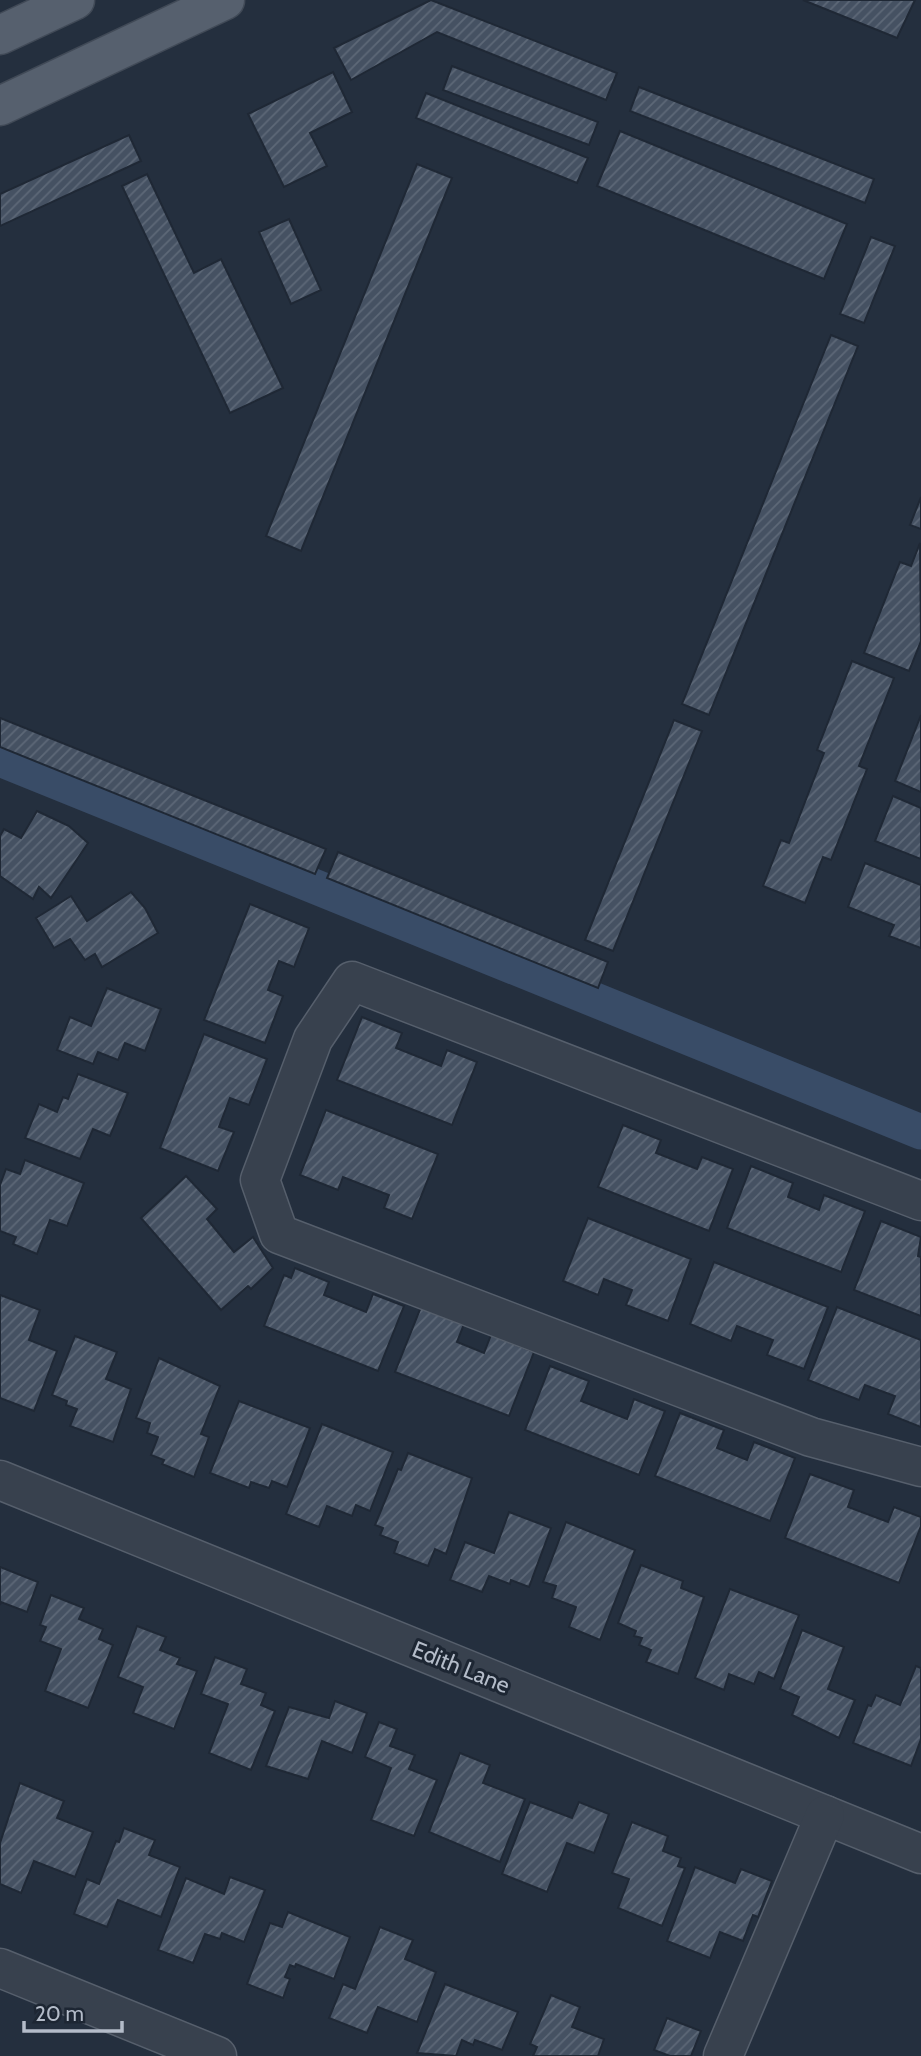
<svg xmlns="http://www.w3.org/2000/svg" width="921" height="2056" font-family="Cabin,sans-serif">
  <defs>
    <pattern id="building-hatch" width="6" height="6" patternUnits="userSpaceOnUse" patternTransform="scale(1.75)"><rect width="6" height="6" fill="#455162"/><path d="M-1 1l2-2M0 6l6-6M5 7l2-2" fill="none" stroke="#5d6877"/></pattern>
  </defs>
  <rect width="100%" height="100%" fill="#242f3e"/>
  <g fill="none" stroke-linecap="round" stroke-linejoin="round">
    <!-- canal -->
    <polyline stroke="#394c67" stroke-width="35" points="0,759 921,1132"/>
  </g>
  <!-- building -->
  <g fill="url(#building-hatch)" stroke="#1f2835" stroke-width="2">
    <polygon points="431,0 617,73 606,100 437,32 351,80 334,48"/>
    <polygon points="803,0 915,0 897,38"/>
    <polygon points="452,66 598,122 589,145 443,90"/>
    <polygon points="333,72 352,112 310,133 327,166 284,187 248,114"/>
    <polygon points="639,87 874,179 865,203 630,111"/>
    <polygon points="426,93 588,158 577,183 416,118"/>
    <polygon points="620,131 847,224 824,279 597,186"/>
    <polygon points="129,135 141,161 0,226 0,194"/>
    <polygon points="417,164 452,178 301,551 266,536"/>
    <polygon points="147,174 194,273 221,259 283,388 230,413 122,186"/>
    <polygon points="289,219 321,290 291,304 259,232"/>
    <polygon points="871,237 895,246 864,323 840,314"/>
    <polygon points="831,335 858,346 709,715 682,704"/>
    <polygon points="921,497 921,529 910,525"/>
    <polygon points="920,543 921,641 909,671 864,653 900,562 911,566"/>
    <polygon points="852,661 894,678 859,766 867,769 831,860 823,857 805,903 763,886 781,840 789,843 824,753 817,750"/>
    <polygon points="921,715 921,792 895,781"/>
    <polygon points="0,718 326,849 315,874 0,747"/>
    <polygon points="674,720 702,731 613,951 585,940"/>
    <polygon points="893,796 921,808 921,859 875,841"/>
    <polygon points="37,811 69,826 88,843 51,898 39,887 33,899 0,876 0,836 4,829 21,838"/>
    <polygon points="338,852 608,962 598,988 327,878"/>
    <polygon points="865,863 921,885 921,948 889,936 894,925 848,907"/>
    <polygon points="131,892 145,908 158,933 102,967 95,954 85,960 70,939 54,948 36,918 71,896 87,921"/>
    <polygon points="250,904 309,928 294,967 279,961 268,990 283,996 265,1043 204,1020"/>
    <polygon points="107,988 161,1009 145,1051 125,1043 118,1060 98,1052 93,1064 57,1050 70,1017 91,1026"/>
    <polygon points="362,1017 402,1033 396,1048 441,1066 447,1050 477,1062 452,1125 337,1080"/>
    <polygon points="204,1034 267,1059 249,1105 230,1098 219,1127 234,1132 218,1171 160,1148"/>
    <polygon points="78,1074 128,1093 110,1136 93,1129 80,1159 25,1138 39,1104 57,1112 63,1097 68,1099"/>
    <polygon points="326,1110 438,1154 412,1219 384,1208 389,1195 343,1177 338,1190 300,1175"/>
    <polygon points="623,1125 661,1140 656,1153 697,1169 702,1157 733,1169 709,1231 598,1187"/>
    <polygon points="25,1160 84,1183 67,1226 50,1220 37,1254 13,1244 16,1237 0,1231 0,1185 6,1169 20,1174"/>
    <polygon points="751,1166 793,1183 788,1197 819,1210 824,1195 865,1211 841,1272 727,1228"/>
    <polygon points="186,1176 217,1209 207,1219 234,1252 253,1237 273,1268 251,1289 248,1286 221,1310 141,1218"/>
    <polygon points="588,1218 691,1259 668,1321 626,1305 632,1290 604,1279 598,1295 563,1281"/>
    <polygon points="881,1221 921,1237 918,1256 921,1257 921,1316 854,1290"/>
    <polygon points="714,1262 828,1307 804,1369 767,1355 773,1340 737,1326 731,1341 690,1324"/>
    <polygon points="295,1268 329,1282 324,1295 366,1312 373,1294 404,1306 378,1371 264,1326 284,1275 291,1278"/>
    <polygon points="0,1295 40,1310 29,1340 57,1351 34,1411 0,1398"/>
    <polygon points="421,1307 464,1324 457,1342 484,1353 491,1335 534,1352 509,1416 395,1372"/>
    <polygon points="837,1307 921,1340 921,1427 888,1414 895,1396 865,1385 859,1400 808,1380"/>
    <polygon points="75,1336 117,1352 106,1379 131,1389 113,1442 70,1426 77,1409 66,1405 67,1401 52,1395"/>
    <polygon points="159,1358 220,1386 201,1434 209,1437 194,1477 162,1464 164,1460 151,1455 158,1437 147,1433 150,1423 136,1418"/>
    <polygon points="550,1366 589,1381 581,1401 627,1419 634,1399 665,1411 639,1475 525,1430"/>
    <polygon points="239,1401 310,1428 287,1487 272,1481 269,1488 251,1482 249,1488 210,1473"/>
    <polygon points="680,1413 724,1430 717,1448 747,1460 754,1442 795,1458 770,1521 655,1476"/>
    <polygon points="322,1424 393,1452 370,1511 356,1505 352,1516 327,1506 319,1527 286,1514"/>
    <polygon points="408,1453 472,1478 446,1554 435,1549 428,1566 394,1553 398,1542 380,1535 383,1528 375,1525 398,1469 401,1470"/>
    <polygon points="810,1474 854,1490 848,1507 888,1522 894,1507 921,1517 921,1526 899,1583 785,1538"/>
    <polygon points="509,1512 551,1528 529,1587 511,1580 510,1584 489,1576 482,1592 450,1580 465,1542 494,1553"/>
    <polygon points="566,1522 635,1550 600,1640 569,1627 576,1607 552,1598 556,1586 543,1582"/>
    <polygon points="641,1565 683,1581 681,1588 704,1597 678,1674 646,1662 651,1650 639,1645 642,1638 634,1636 636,1631 618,1623"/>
    <polygon points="0,1567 38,1582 27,1612 1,1602 0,1605"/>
    <polygon points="730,1589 799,1615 774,1679 759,1672 754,1684 729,1674 724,1690 695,1678"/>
    <polygon points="51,1595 84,1608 79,1619 103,1629 99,1639 113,1645 88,1708 45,1691 61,1649 40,1641 46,1627 40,1625"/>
    <polygon points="137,1626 166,1637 160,1650 180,1658 177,1664 197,1671 174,1729 133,1713 143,1687 118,1677"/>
    <polygon points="802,1630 844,1647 828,1689 855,1700 839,1738 792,1715 799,1697 780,1689"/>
    <polygon points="215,1657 247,1669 241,1684 266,1693 261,1705 275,1711 251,1770 209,1753 228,1704 201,1694"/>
    <polygon points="916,1666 921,1668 921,1739 911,1766 853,1743 868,1705 871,1706 876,1695 900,1705"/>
    <polygon points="335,1701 367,1713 352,1753 322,1741 308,1779 266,1766 289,1707 329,1718"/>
    <polygon points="379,1722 397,1729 390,1746 415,1755 409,1769 437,1780 414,1836 371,1820 391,1768 365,1757"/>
    <polygon points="460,1753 490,1765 483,1783 525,1799 500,1862 429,1832"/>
    <polygon points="20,1783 64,1801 57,1818 93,1832 75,1877 34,1861 21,1893 0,1884 0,1843"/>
    <polygon points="530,1802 572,1818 579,1802 609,1814 594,1853 567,1843 547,1892 502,1874"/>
    <polygon points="632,1822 668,1836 663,1851 681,1858 678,1866 685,1868 662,1926 618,1908 629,1879 612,1873"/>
    <polygon points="124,1828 155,1840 149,1855 180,1867 161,1917 118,1900 107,1927 74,1914 87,1879 99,1884 116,1841 119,1842"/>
    <polygon points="695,1867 735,1883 741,1869 772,1881 758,1917 753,1915 743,1941 720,1932 710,1958 667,1941"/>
    <polygon points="230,1877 265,1890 244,1942 222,1933 220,1939 205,1934 193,1963 158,1950 186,1878 224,1894"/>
    <polygon points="288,1912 350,1937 334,1979 296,1964 295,1967 290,1965 285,1977 290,1979 283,1998 247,1984 270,1923 282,1927"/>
    <polygon points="380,1927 413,1940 405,1959 436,1972 417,2022 378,2007 367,2033 329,2018 343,1984 355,1989"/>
    <polygon points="445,1984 518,2012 502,2050 475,2040 473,2045 462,2040 456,2056 417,2053"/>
    <polygon points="551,1995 580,2007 572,2027 604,2039 598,2056 533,2056 537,2047 530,2044"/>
    <polygon points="667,2018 701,2031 691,2056 670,2056 654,2050"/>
  </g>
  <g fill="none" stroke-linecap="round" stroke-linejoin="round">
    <defs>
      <g id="minor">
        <polyline points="921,1201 352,981 313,1039 260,1180 279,1234 811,1437 921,1467"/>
        <polyline points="0,1480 921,1854"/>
        <polyline points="0,1968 217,2056"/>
        <polyline points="723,2056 825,1815"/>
      </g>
      <g id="major">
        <polyline points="0,35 75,0"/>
        <polyline points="0,106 225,0"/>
      </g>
    </defs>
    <!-- minor casing -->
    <use href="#minor" stroke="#565f6c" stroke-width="41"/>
    <!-- major casing -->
    <use href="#major" stroke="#414a57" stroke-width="41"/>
    <!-- minor -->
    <use href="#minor" stroke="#38414e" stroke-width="38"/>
    <!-- major -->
    <use href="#major" stroke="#56606e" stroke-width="38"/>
  </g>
  <g text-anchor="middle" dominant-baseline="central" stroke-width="6" stroke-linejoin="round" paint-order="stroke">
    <!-- street labels -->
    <g font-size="23" fill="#b4bcc9" stroke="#1d2633">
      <text transform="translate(461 1667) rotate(22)">Edith Lane</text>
    </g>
  </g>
  <!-- scale -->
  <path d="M24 2021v10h98v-10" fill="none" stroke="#b4bcc9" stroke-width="3.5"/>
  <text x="35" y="2021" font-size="21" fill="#b4bcc9" stroke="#1d2633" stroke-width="5" paint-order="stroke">20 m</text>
</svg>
